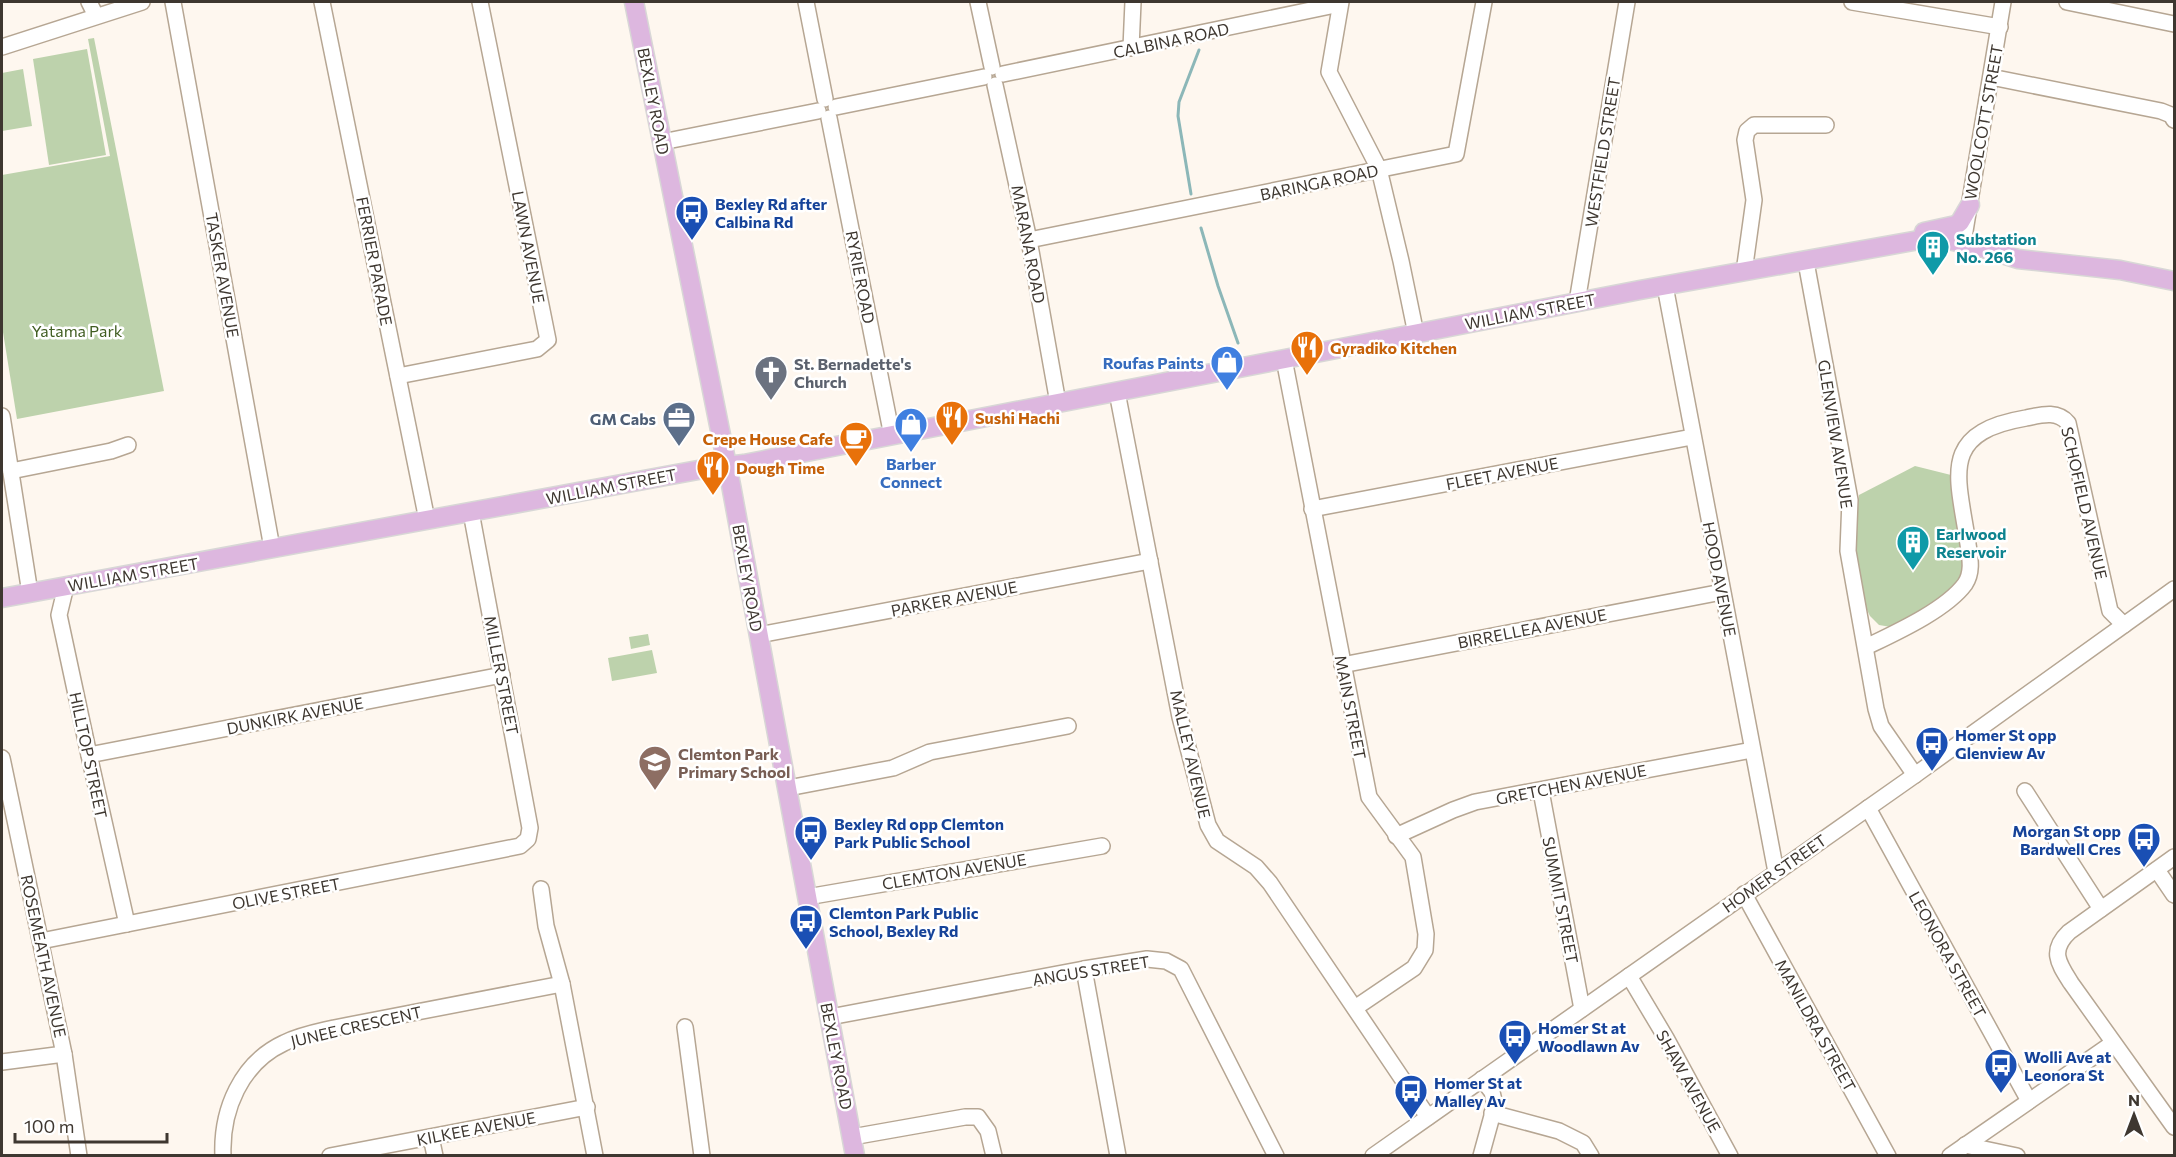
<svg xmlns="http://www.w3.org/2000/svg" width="2176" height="1157" font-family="Commissioner,sans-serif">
  <rect width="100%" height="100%" fill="#fef7ef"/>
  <!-- green -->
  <g fill="#bdd2ac">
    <polygon points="94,38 164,391 17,419 2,326 2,175 110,156 88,39"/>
    <polygon points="87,49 106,155 49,165 33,59"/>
    <polygon points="23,69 32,126 2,131 2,73"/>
    <polygon points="1915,466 1951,475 1964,562 1962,574 1952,589 1905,622 1891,627 1879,625 1870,616 1864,604 1855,550 1859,495"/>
    <polygon points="648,634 650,645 631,649 629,637"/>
    <polygon points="652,650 657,673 612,681 608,658"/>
  </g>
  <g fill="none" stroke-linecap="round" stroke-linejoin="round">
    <!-- stream -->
    <g stroke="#8cb7b8" stroke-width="3">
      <polyline points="1191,194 1178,116 1179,102 1199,50"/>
      <polyline points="1201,228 1218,286 1238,343"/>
    </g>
    <defs>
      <g id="minor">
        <polyline points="89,2 96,16"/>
        <polyline points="173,2 272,548"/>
        <polyline points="322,2 427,520"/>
        <polyline points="806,2 825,99"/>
        <polyline points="978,2 992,67"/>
        <polyline points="1341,2 1329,72 1379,169 1401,261 1416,334"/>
        <polyline points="1852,2 2000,27"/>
        <polyline points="2067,2 2174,24"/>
        <polyline points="2,47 142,2"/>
        <polyline points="1131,48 1133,2"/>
        <polyline points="1003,74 1340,4"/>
        <polyline points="1991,77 2161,111 2171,115 2174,120"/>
        <polyline points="995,85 1029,240 1058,403"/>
        <polyline points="836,107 984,77"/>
        <polyline points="829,118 892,436"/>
        <polyline points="662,142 818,111"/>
        <polyline points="1029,240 1456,154 1484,2"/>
        <polyline points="1963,243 2003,2"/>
        <polyline points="1806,262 1850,500 1848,551 1876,709 1881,726 1915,775"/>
        <polyline points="1744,272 1754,200 1745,140 1747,131 1754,125 1826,125"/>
        <polyline points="1665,286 1776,872"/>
        <polyline points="1577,302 1627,2"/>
        <polyline points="1284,359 1369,797 1413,857 1426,934 1425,950 1414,968 1355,1008"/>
        <polyline points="398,376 537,349 548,340 480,2"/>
        <polyline points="1117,392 1180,717 1208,825 1217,841 1256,867 1270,883 1428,1117"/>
        <polyline points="2,416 30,593"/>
        <polyline points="11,471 111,451 128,445"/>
        <polyline points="1312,509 1692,437"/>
        <polyline points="66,586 59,615 89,755 127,924"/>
        <polyline points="759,635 1150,561"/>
        <path d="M1866 647C1895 633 1946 610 1965 584 1973 572 1970 558 1968 544 1958 476 1938 433 2026 418 2041 415 2057 410 2068 423L2110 611 2124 625"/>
        <polyline points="1342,665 1722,592"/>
        <polyline points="89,755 502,675"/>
        <polyline points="2,758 64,1054 79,1156"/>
        <polyline points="788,788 893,768 930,752 1068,726"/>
        <polyline points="1541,791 1582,1009"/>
        <polyline points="2025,791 2101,909"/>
        <polyline points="1868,808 2029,1101"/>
        <polyline points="1396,836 1453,810 1475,802 1752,750"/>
        <path d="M2174 857 2069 932C2049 951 2059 964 2071 983L2174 1127"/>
        <polyline points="2157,870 2174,895"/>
        <polyline points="541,889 546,926 562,984 595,1156"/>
        <polyline points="1744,894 1888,1156"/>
        <polyline points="807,897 1102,846"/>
        <polyline points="41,941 520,846 528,839 530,828 471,512"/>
        <polyline points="1084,969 1118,1156"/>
        <polyline points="1629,976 1666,1038 1730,1156"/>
        <polyline points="830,1017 1084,969 1147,959 1166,961 1181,969 1276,1156"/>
        <polyline points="685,1027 702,1156"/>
        <polyline points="2,1062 64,1054"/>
        <polyline points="1492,1113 1559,1131 1583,1143 1591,1156"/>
        <polyline points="431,1137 435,1156"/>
        <polyline points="852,1137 965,1117 978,1117 988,1131 994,1156"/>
        <polyline points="1965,1145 2017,1156"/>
        <path d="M223 1156C221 1110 241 1063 284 1043 300 1035 317 1032 334 1028L562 984"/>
        <polyline points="330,1156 587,1107"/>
        <polyline points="1373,1156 1915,775 2174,589"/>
        <polyline points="1481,1156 1495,1105 1492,1092 1482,1079"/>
        <polyline points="1950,1156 2113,1043"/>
      </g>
      <g id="major">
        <polyline points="634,2 731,485 855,1156"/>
        <polyline points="1924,232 1956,225 1960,222 1970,205"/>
        <polyline points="2,598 709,468 744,464 1640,290 1919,240 1948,240 1977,246 2018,259 2120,270 2174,281"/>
      </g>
    </defs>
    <!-- minor casing -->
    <use href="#minor" stroke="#b6a693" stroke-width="18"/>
    <!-- major casing -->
    <use href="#major" stroke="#d8d7d6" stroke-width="21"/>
    <!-- minor -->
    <use href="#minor" stroke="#fff" stroke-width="15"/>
    <!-- major -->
    <use href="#major" stroke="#ddb7df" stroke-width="18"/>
  </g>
  <!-- icons -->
  <defs>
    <symbol id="bus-pin" viewBox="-11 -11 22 30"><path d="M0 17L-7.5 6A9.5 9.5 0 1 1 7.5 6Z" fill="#1a4fb4" stroke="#fff"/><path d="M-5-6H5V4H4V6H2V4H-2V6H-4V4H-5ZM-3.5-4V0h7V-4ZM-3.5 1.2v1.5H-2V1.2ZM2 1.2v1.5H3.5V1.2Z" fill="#fff"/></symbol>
    <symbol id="building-pin" viewBox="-11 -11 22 30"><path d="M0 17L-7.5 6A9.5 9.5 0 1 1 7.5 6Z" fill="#0f9aa8" stroke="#fff"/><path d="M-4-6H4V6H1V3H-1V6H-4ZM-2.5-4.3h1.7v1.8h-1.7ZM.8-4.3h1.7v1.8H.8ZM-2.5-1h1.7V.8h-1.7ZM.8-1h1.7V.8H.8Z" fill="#fff"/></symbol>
    <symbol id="restaurant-pin" viewBox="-11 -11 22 30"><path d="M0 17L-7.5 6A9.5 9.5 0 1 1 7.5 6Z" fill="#e8710a" stroke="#fff"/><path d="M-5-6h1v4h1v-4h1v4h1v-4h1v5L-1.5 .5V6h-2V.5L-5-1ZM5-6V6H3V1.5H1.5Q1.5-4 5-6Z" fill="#fff"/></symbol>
    <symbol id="shop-pin" viewBox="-11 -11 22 30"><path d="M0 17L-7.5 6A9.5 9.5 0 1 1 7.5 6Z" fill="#3f7fe0" stroke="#fff"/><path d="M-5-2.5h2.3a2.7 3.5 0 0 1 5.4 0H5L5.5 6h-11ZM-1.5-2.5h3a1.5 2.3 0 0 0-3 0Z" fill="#fff"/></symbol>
    <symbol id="church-pin" viewBox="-11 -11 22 30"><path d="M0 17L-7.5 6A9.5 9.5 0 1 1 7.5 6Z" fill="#6b7280" stroke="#fff"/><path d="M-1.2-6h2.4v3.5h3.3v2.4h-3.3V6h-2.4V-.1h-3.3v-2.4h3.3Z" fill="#fff"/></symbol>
    <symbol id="office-pin" viewBox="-11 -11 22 30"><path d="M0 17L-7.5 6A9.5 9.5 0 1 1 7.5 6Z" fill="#5c6f8a" stroke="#fff"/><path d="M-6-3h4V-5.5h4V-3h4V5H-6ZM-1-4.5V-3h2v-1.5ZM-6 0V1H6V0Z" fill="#fff"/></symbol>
    <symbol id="cafe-pin" viewBox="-11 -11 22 30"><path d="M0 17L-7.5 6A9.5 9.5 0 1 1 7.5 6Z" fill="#e8710a" stroke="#fff"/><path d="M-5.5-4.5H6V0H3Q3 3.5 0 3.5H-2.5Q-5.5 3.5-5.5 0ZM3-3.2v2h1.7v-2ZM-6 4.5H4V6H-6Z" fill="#fff"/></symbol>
    <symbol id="school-pin" viewBox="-11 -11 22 30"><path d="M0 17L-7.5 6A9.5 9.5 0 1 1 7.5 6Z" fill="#8d6e63" stroke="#fff"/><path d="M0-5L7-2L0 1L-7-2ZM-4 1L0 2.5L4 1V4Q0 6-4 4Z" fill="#fff"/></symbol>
  </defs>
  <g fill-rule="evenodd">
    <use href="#bus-pin" x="673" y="193" width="38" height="52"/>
    <use href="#building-pin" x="1914" y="228" width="38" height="52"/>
    <use href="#restaurant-pin" x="1288" y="328" width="38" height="52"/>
    <use href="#shop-pin" x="1208" y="343" width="38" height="52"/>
    <use href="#church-pin" x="752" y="353" width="38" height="52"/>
    <use href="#restaurant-pin" x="933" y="398" width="38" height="52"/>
    <use href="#office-pin" x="660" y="399" width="38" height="52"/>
    <use href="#shop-pin" x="892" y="405" width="38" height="52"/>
    <use href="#cafe-pin" x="837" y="419" width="38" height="52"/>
    <use href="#restaurant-pin" x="694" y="448" width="38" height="52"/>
    <use href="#building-pin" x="1894" y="523" width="38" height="52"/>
    <use href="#bus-pin" x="1913" y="724" width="38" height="52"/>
    <use href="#school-pin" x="636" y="743" width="38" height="52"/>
    <use href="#bus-pin" x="792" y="813" width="38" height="52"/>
    <use href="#bus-pin" x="2125" y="820" width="38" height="52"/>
    <use href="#bus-pin" x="787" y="902" width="38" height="52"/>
    <use href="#bus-pin" x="1496" y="1017" width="38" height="52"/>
    <use href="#bus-pin" x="1982" y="1046" width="38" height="52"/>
    <use href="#bus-pin" x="1392" y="1072" width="38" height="52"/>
  </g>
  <g text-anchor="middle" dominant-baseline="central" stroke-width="5" stroke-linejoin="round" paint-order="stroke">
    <!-- street labels -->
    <g font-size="16" fill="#3e3730" stroke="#fff">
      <text transform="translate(1171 40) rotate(-12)">CALBINA ROAD</text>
      <text transform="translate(654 101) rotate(79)">BEXLEY ROAD</text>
      <text transform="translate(1983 122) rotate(-80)">WOOLCOTT STREET</text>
      <text transform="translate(1602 152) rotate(-81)">WESTFIELD STREET</text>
      <text transform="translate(1319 182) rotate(-12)">BARINGA ROAD</text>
      <text transform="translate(1029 244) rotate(79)">MARANA ROAD</text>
      <text transform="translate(529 247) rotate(79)">LAWN AVENUE</text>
      <text transform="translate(375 261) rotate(79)">FERRIER PARADE</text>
      <text transform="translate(223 275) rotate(80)">TASKER AVENUE</text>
      <text transform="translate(861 277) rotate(79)">RYRIE ROAD</text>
      <text transform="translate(1530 311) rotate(-11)">WILLIAM STREET</text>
      <text transform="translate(1836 434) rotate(81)">GLENVIEW AVENUE</text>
      <text transform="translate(1502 473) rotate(-11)">FLEET AVENUE</text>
      <text transform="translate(611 486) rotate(-11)">WILLIAM STREET</text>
      <text transform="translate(2085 503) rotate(77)">SCHOFIELD AVENUE</text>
      <text transform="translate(133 574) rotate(-10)">WILLIAM STREET</text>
      <text transform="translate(748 578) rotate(80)">BEXLEY ROAD</text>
      <text transform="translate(1720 579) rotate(79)">HOOD AVENUE</text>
      <text transform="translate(954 598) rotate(-11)">PARKER AVENUE</text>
      <text transform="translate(1532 628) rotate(-11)">BIRRELLEA AVENUE</text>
      <text transform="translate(502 675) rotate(79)">MILLER STREET</text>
      <text transform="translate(1351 707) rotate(79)">MAIN STREET</text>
      <text transform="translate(295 715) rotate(-11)">DUNKIRK AVENUE</text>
      <text transform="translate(1191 754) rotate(77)">MALLEY AVENUE</text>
      <text transform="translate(89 755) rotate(78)">HILLTOP STREET</text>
      <text transform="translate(1571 784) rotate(-11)">GRETCHEN AVENUE</text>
      <text transform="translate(954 871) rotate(-10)">CLEMTON AVENUE</text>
      <text transform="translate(1774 873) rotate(-35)">HOMER STREET</text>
      <text transform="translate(286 893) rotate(-11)">OLIVE STREET</text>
      <text transform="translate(1561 900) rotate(79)">SUMMIT STREET</text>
      <text transform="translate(1948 954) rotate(61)">LEONORA STREET</text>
      <text transform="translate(44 956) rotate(78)">ROSEMEATH AVENUE</text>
      <text transform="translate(1091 970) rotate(-9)">ANGUS STREET</text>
      <text transform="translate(1816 1025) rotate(61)">MANILDRA STREET</text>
      <text transform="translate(356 1026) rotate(-13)">JUNEE CRESCENT</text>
      <text transform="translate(837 1056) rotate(79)">BEXLEY ROAD</text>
      <text transform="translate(1689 1081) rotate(61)">SHAW AVENUE</text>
      <text transform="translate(476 1128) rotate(-11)">KILKEE AVENUE</text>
    </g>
    <!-- transit labels -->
    <g font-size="16" font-weight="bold" fill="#164399" stroke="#fff" text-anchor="start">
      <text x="715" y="203">Bexley Rd after<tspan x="715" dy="18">Calbina Rd</tspan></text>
      <text x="1955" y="734">Homer St opp<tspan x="1955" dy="18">Glenview Av</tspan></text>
      <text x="834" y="823">Bexley Rd opp Clemton<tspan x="834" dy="18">Park Public School</tspan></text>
      <text x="2121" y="830" text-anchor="end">Morgan St opp<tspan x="2121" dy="18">Bardwell Cres</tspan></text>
      <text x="829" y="912">Clemton Park Public<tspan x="829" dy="18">School, Bexley Rd</tspan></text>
      <text x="1538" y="1027">Homer St at<tspan x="1538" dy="18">Woodlawn Av</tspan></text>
      <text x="2024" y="1056">Wolli Ave at<tspan x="2024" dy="18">Leonora St</tspan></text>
      <text x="1434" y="1082">Homer St at<tspan x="1434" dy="18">Malley Av</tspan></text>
    </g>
    <!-- culture labels -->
    <g font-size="16" font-weight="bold" fill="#0d838f" stroke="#fff" text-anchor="start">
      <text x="1956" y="238">Substation<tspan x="1956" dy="18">No. 266</tspan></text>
      <text x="1936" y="533">Earlwood<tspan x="1936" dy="18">Reservoir</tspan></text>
    </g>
    <!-- park labels -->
    <g font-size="16" fill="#405d21" stroke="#fff">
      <text x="77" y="330">Yatama Park</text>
    </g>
    <!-- food labels -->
    <g font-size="16" font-weight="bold" fill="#c56008" stroke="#fff" text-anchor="start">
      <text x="1330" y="347">Gyradiko Kitchen</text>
      <text x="975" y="417">Sushi Hachi</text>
      <text x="833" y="438" text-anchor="end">Crepe House Cafe</text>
      <text x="736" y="467">Dough Time</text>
    </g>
    <!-- shop labels -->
    <g font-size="16" font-weight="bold" fill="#366cbe" stroke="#fff" text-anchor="end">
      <text x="1204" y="362">Roufas Paints</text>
      <text x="911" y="463" text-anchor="middle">Barber<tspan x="911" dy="18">Connect</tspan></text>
    </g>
    <!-- worship labels -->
    <g font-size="16" font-weight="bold" fill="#5b616d" stroke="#fff" text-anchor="start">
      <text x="794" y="363">St. Bernadette's<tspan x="794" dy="18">Church</tspan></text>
    </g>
    <!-- service labels -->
    <g font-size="16" font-weight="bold" fill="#4e5e75" stroke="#fff" text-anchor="end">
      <text x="656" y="418">GM Cabs</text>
    </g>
    <!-- education labels -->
    <g font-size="16" font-weight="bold" fill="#785e54" stroke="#fff" text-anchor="start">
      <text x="678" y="753">Clemton Park<tspan x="678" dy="18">Primary School</tspan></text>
    </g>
  </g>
  <!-- border -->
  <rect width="2176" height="1157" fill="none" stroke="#3e3730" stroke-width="6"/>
  <!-- north arrow -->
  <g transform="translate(2134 1115)" stroke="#ffffff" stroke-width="4.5" paint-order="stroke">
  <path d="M0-4.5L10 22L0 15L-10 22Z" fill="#3e3730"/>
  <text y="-9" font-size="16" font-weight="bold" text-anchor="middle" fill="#3e3730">N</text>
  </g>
  <!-- scale -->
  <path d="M15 1133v9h152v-9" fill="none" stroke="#3e3730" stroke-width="3"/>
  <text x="24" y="1133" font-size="18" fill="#3e3730" stroke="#ffffff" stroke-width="4.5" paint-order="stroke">100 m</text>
</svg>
